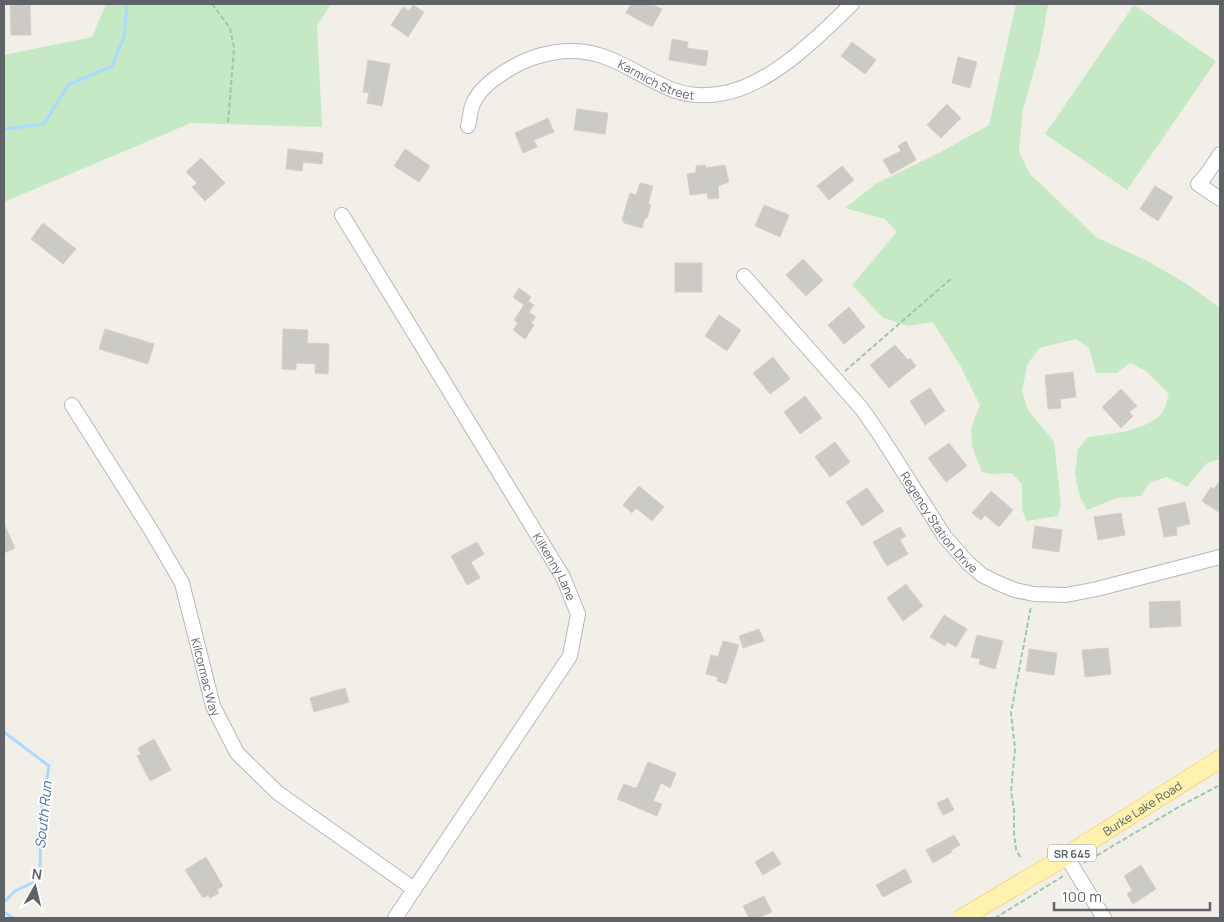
<svg xmlns="http://www.w3.org/2000/svg" width="1224" height="922" font-family="Manrope,sans-serif">
  <rect width="100%" height="100%" fill="#f1efe8"/>
  <!-- green -->
  <g fill="#c5e8c5">
    <polygon points="106,4 331,4 317,26 322,127 191,123 4,202 4,55 92,37"/>
    <path d="M1016 4H1048L1040 50 1023 109 1019 151 1029 173 1096 237 1149 262 1187 284 1220 308V459L1207 463 1187 487 1167 477 1149 483 1141 496 1117 498 1087 510 1080 497 1075 474 1078 449 1088 437C1111 434 1146 431 1162 413 1166 408 1167 399 1169 394L1146 371 1130 363 1117 373H1096L1089 348 1076 339 1039 348 1027 365 1022 391 1028 410 1054 442 1061 504 1058 516 1027 521 1022 510V485L1012 473 992 474 982 472 972 446 971 428 980 405 961 367 933 322 909 326 883 318 852 285 897 232 885 219 845 208 877 183 941 152 989 125Z"/>
    <polygon points="1134,5 1216,61 1127,190 1045,134"/>
  </g>
  <g fill="none" stroke-linecap="round" stroke-linejoin="round">
    <!-- stream -->
    <g stroke="#aadaff" stroke-width="3">
      <polyline points="4,129 44,124 68,85 112,66 124,37 127,4"/>
      <polyline points="4,732 49,766 42,807 40,867 36,881 15,891 4,902"/>
      <polyline points="4,912 13,918"/>
    </g>
  </g>
  <!-- building -->
  <g fill="#cccac5" stroke="#d6d1c6">
    <polygon points="30,4 31,35 11,35 10,5"/>
    <polygon points="631,4 651,4 662,9 652,27 626,13"/>
    <polygon points="413,5 424,12 408,37 391,25 403,7 409,11"/>
    <polygon points="672,39 688,42 687,48 708,51 706,66 669,60"/>
    <polygon points="852,42 876,60 865,74 841,56"/>
    <polygon points="958,57 977,62 970,88 952,83"/>
    <polygon points="368,60 390,64 382,106 367,103 369,93 363,92"/>
    <polygon points="947,104 961,118 941,138 927,125"/>
    <polygon points="577,109 608,113 605,134 574,130"/>
    <polygon points="548,118 554,132 534,140 537,147 523,153 515,133"/>
    <polygon points="906,141 916,160 891,174 883,160 901,151 898,146"/>
    <polygon points="288,149 323,153 322,164 303,162 302,171 286,169"/>
    <polygon points="405,149 430,166 419,182 394,166"/>
    <polygon points="201,158 225,183 205,201 192,187 197,183 186,172"/>
    <polygon points="705,165 706,168 725,165 729,182 718,186 719,198 708,199 707,193 690,195 687,174 696,173 696,166"/>
    <polygon points="842,166 854,180 829,200 817,186"/>
    <polygon points="640,183 653,186 648,204 651,205 647,218 645,218 642,228 624,223 624,221 622,220 630,193 636,195"/>
    <polygon points="1155,186 1173,197 1158,221 1140,209"/>
    <polygon points="764,205 789,215 780,237 755,226"/>
    <polygon points="43,223 76,249 63,264 31,239"/>
    <polygon points="803,259 823,280 806,296 786,275"/>
    <rect x="675" y="263" width="27" height="29"/>
    <polygon points="519,288 531,297 528,301 534,305 529,312 536,317 531,323 534,325 525,339 513,330 518,323 514,320 524,305 513,297"/>
    <polygon points="849,307 865,327 844,344 828,325"/>
    <polygon points="719,315 741,330 727,351 705,336"/>
    <polygon points="105,329 154,344 148,364 99,349"/>
    <polygon points="283,329 308,330 307,343 329,344 328,374 315,373 315,364 296,363 296,370 282,369"/>
    <polygon points="895,345 908,360 910,358 916,366 889,388 870,365"/>
    <polygon points="773,357 790,379 770,394 753,373"/>
    <polygon points="1073,372 1076,397 1060,399 1061,408 1048,409 1045,375"/>
    <polygon points="930,388 945,411 925,425 910,401"/>
    <polygon points="1121,389 1137,406 1129,412 1133,416 1121,428 1102,407"/>
    <polygon points="805,396 822,418 800,434 784,412"/>
    <polygon points="835,442 850,462 830,477 815,457"/>
    <polygon points="949,443 967,466 946,482 928,458"/>
    <polygon points="1220,480 1220,513 1202,501 1211,487 1214,489"/>
    <polygon points="639,486 664,507 652,521 636,508 632,513 623,505"/>
    <polygon points="867,488 884,511 862,526 846,502"/>
    <polygon points="991,491 1013,510 999,527 985,515 981,520 972,513"/>
    <polygon points="1185,502 1190,524 1176,527 1177,535 1164,537 1158,508"/>
    <polygon points="1121,513 1125,535 1098,540 1094,517"/>
    <polygon points="4,524 15,548 4,553"/>
    <polygon points="1035,526 1062,530 1059,552 1032,548"/>
    <polygon points="900,527 906,536 900,540 908,554 887,566 873,542"/>
    <polygon points="477,542 484,554 471,562 480,578 467,585 451,556"/>
    <polygon points="906,584 923,606 903,621 887,598"/>
    <polygon points="1180,601 1181,626 1150,628 1149,602"/>
    <polygon points="944,615 967,629 956,647 947,642 945,646 930,637"/>
    <polygon points="759,629 764,641 743,648 739,636"/>
    <polygon points="977,635 1003,641 995,669 979,664 980,659 971,657"/>
    <polygon points="723,641 739,645 726,684 717,681 718,677 706,674 711,655 718,657"/>
    <polygon points="1108,648 1111,674 1085,677 1082,650"/>
    <polygon points="1029,649 1057,653 1054,675 1026,671"/>
    <polygon points="345,688 349,702 314,712 310,698"/>
    <polygon points="154,739 171,770 150,781 137,756 141,754 138,748"/>
    <polygon points="648,762 676,773 670,788 661,783 653,801 662,804 657,816 617,799 624,784 635,788 637,787"/>
    <polygon points="948,798 954,810 943,815 937,803"/>
    <polygon points="954,835 960,845 951,850 952,852 933,863 926,850"/>
    <polygon points="773,851 781,864 763,875 755,862"/>
    <polygon points="206,857 223,886 217,890 219,893 210,898 208,895 203,898 185,870"/>
    <polygon points="1141,865 1156,889 1133,904 1127,894 1132,890 1124,876"/>
    <polygon points="905,869 912,882 883,897 876,885"/>
    <polygon points="764,896 772,912 758,918 749,918 743,906"/>
  </g>
  <g fill="none" stroke-linecap="round" stroke-linejoin="round">
    <defs>
      <g id="minor">
        <path id="s1" d="M468 126C470 119 470 110 473 104 479 88 497 76 511 68 538 52 572 46 602 56 645 70 668 102 719 94 769 87 817 38 852 4"/>
        <polyline points="1220,154 1207,174 1198,184 1220,199"/>
        <path id="s2" d="M342 215 563 577 578 614 570 656 395 918"/>
        <path id="s3" d="M744 276 862 409 880 435 945 537 968 563 982 575 998 583 1015 590 1034 594 1066 595 1097 589 1220 557"/>
        <path id="s4" d="M72 405 151 530 182 583 213 706 237 753 278 793 414 889"/>
        <polyline points="1066,856 1104,918"/>
      </g>
      <g id="major">
        <path id="s5" d="M962 918 1066 856 1220 759"/>
      </g>
    </defs>
    <!-- minor casing -->
    <use href="#minor" stroke="#b5b8bc" stroke-width="16"/>
    <!-- major casing -->
    <use href="#major" stroke="#f2c960" stroke-width="19"/>
    <!-- path -->
    <g stroke="#9cc7a9" stroke-width="2" stroke-dasharray="5 2.5" stroke-linecap="butt">
      <polyline points="212,4 230,28 234,48 228,124"/>
      <polyline points="845,371 952,278"/>
      <polyline points="1020,857 1016,849 1014,834 1014,810 1011,791 1015,749 1011,713 1031,606"/>
      <polyline points="1084,863 1182,805 1220,785"/>
      <polyline points="995,918 1065,875"/>
    </g>
    <!-- minor -->
    <use href="#minor" stroke="#fff" stroke-width="14"/>
    <!-- major -->
    <use href="#major" stroke="#fff2af" stroke-width="18"/>
  </g>
  <g text-anchor="middle" dominant-baseline="central" stroke-width="4" stroke-linejoin="round" paint-order="stroke">
    <!-- shield labels -->
    <rect fill="#fff" stroke="#8f9295" stroke-width="1" x="1048" y="844.5" width="48" height="17" rx="4"/>
    <g font-size="11" font-weight="bold" fill="#5f6368">
      <text x="1072" y="853">SR 645</text>
    </g>
    <!-- street labels -->
    <g font-size="12" fill="#5f6368" stroke="#fff">
      <text stroke="none"><textPath href="#s1" startOffset="230">Karmich Street</textPath></text>
      <text stroke="none"><textPath href="#s3" startOffset="315">Regency Station Drive</textPath></text>
      <text stroke="none"><textPath href="#s2" startOffset="411">Kilkenny Lane</textPath></text>
      <text stroke="none"><textPath href="#s4" startOffset="306">Kilcormac Way</textPath></text>
      <text stroke="none"><textPath href="#s5" startOffset="211">Burke Lake Road</textPath></text>
    </g>
    <!-- water labels -->
    <g font-size="14" font-style="italic" fill="#4174aa" stroke="#fff">
      <text transform="translate(43 815) rotate(-84)">South Run</text>
    </g>
  </g>
  <!-- border -->
  <rect width="1224" height="922" fill="none" stroke="#5f6368" stroke-width="10"/>
  <!-- north arrow -->
  <g transform="translate(35 887) rotate(8)" stroke="#ffffff" stroke-width="4" paint-order="stroke">
  <path d="M0-4L9 19L0 12L-9 19Z" fill="#5f6368"/>
  <text y="-8" font-size="14" font-weight="bold" text-anchor="middle" fill="#5f6368">N</text>
  </g>
  <!-- scale -->
  <path d="M1054 902v8h156v-8" fill="none" stroke="#5f6368" stroke-width="2.5"/>
  <text x="1062" y="902" font-size="15" fill="#5f6368" stroke="#ffffff" stroke-width="4" paint-order="stroke">100 m</text>
</svg>
